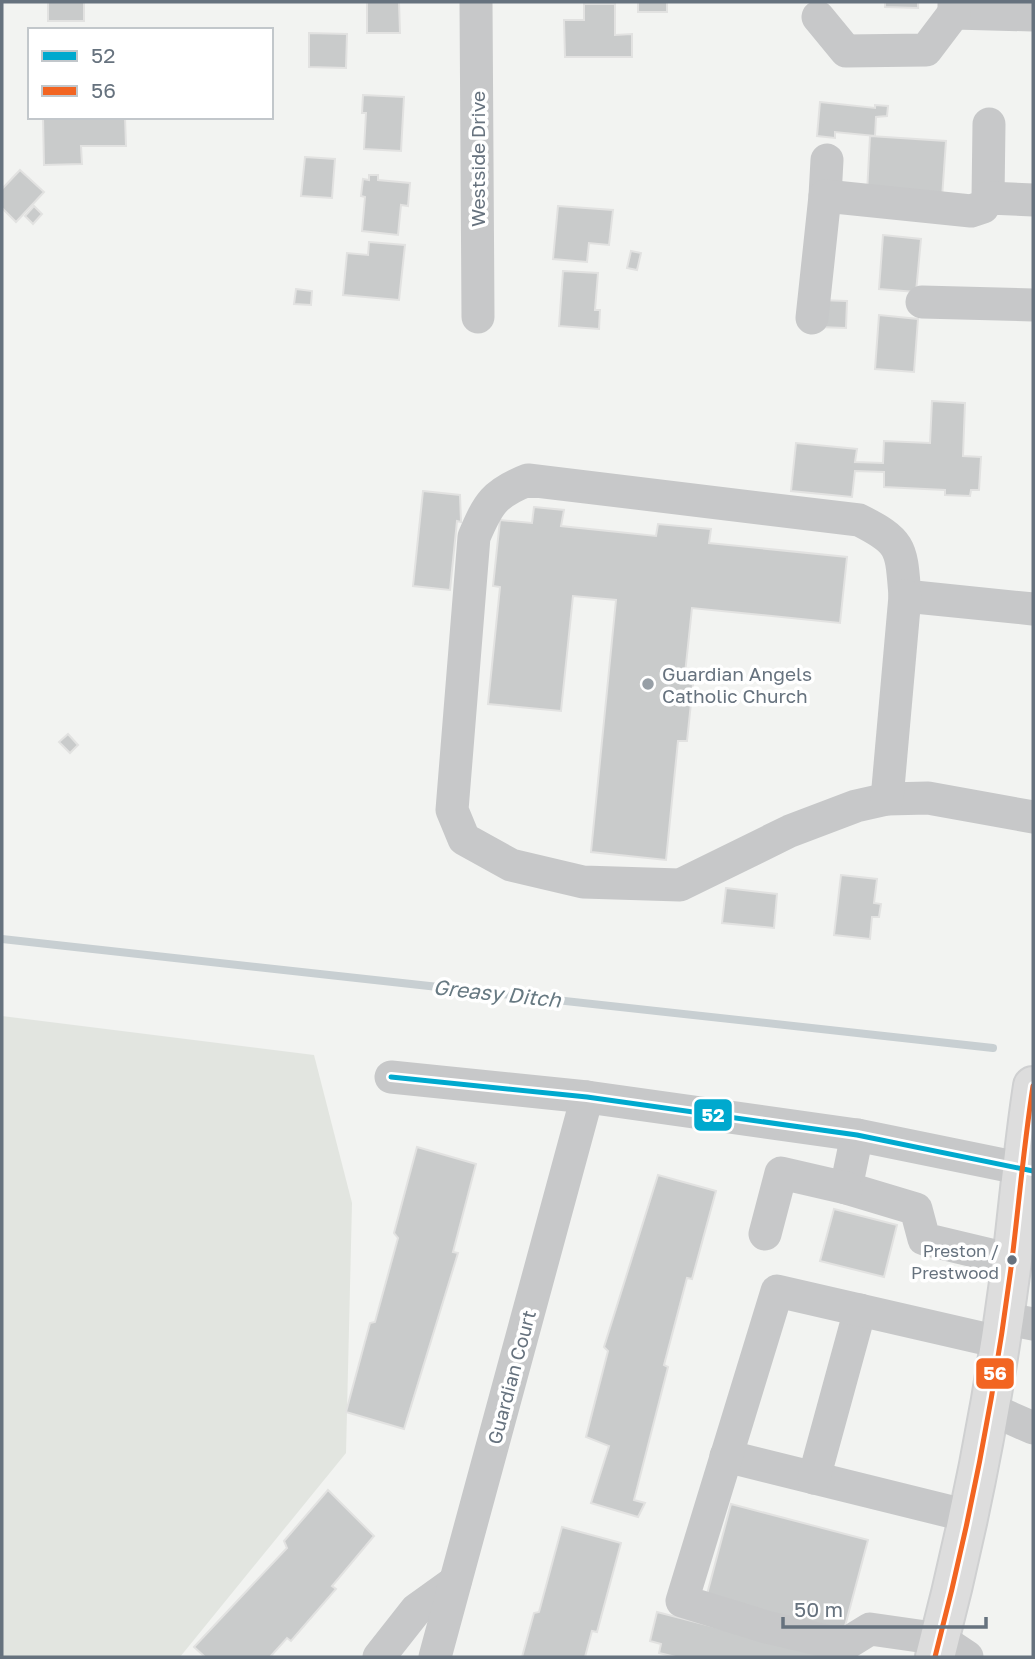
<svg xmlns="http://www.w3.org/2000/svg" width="1035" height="1659" font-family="'Golos Text',sans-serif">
  <rect width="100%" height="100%" fill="#f2f3f1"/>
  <!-- green -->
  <polygon fill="#e2e5e0" points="2,1016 314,1055 352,1203 346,1453 180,1657 2,1657"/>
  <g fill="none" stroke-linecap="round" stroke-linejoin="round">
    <!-- stream -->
    <polyline stroke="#c8cfd2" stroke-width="8" points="2,939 993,1048"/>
  </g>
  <!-- building -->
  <g fill="#c9cbcb" stroke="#e2e2e1" stroke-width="2">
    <rect x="48" y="2" width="36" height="19"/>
    <polygon points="367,2 399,2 400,33 367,33"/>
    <rect x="638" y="2" width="29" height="10"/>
    <polygon points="885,2 918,2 918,8 885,7"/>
    <polygon points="584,4 615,4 615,35 632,34 632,57 565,57 564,20 584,20"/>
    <polygon points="309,33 347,34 346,68 309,67"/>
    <polygon points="363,95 404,97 401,151 364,149 366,113 362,113"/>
    <polygon points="820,102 875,108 875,105 888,106 887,116 876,117 875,136 835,132 835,138 817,136"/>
    <polygon points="43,117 125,117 126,146 81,146 82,164 44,165"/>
    <polygon points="870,136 946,141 942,198 867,193"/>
    <polygon points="305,157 335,159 332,198 301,196"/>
    <polygon points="20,170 44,192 16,222 2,208 2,189"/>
    <polygon points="369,175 378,175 378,180 410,183 408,206 401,205 398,235 362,231 365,197 361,196 363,179 369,180"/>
    <polygon points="34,206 42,214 33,224 25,216"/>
    <polygon points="558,206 613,210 609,245 589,243 587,262 553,259"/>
    <polygon points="883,235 921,239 916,292 879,289"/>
    <polygon points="369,242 405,245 399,300 343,295 347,253 368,255"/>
    <polygon points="631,251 641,253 637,270 627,268"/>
    <polygon points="563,271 598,273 595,310 600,310 599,329 559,326"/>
    <polygon points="296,289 312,291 311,305 294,304"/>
    <polygon points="819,300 847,301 846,328 818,327"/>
    <polygon points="879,315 918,319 914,372 875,369"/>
    <polygon points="932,401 965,403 963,456 981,457 979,490 971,490 970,496 945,495 945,490 884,487 884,472 855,471 852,497 791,491 796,443 857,449 855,462 883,463 884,441 930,443"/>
    <polygon points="423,491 460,495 461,522 457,521 450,590 413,586"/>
    <polygon points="534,507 564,510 561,526 656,536 658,524 711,529 709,543 847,557 840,623 692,608 684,683 693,684 687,741 678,741 666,860 591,852 616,600 573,596 561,711 488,704 500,587 493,586 500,520 532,523"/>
    <polygon points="68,734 78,745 70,753 59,742"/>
    <polygon points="841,875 877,879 874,903 881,904 879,917 872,917 870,939 834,935"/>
    <polygon points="726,888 777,894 774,928 722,923"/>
    <polygon points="417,1147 476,1164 453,1252 458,1253 404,1429 346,1412 370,1323 375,1322 398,1238 394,1233"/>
    <polygon points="658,1175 716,1191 692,1279 687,1278 664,1365 668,1367 634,1500 645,1503 638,1517 591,1503 609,1446 586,1437 608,1351 604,1347"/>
    <polygon points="834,1209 897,1225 884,1277 820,1261"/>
    <polygon points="328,1490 374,1536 332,1586 336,1589 291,1641 287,1638 270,1657 205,1657 194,1647 287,1548 284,1541"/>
    <polygon points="731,1504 868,1540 844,1630 706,1598"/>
    <polygon points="562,1527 621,1543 597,1632 592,1631 585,1657 522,1657 534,1613 539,1612"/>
    <polygon points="657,1612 831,1657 676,1657 659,1653 661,1644 650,1641"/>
  </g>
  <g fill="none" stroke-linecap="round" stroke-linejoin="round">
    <defs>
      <path id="major" d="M935 1657C969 1527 995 1394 1012 1260 1019 1202 1024 1144 1033 1086"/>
    </defs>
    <!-- major casing -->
    <use href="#major" stroke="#cfd0d1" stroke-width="42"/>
    <!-- minor -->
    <g stroke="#c7c8c9" stroke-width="33">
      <polyline points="476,2 478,317"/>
      <polyline points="954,2 954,13 1033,15"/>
      <polyline points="818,17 846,51 926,50 954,13"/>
      <polyline points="825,196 827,160"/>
      <polyline points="988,198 989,124"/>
      <polyline points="922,302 1033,305"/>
      <polyline points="812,318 825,196 971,211 983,207 988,198 1033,200"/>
      <path d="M1033 609 905 596C901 548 903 542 859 520L528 480C494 493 488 504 474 537L452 810 464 839 511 865 583 882 680 885 790 831 856 806 887 799 928 798 1033 817"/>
      <polyline points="887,799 905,596"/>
      <polyline points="391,1077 587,1097 857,1135 1033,1171"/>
      <polyline points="857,1135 846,1188 916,1209 924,1239 1012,1260"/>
      <polyline points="765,1234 781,1173 846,1188"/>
      <polyline points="1002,1318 1033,1324"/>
      <polyline points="988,1408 1033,1428"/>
      <polyline points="726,1456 968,1516"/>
      <polyline points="814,1478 860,1310"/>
      <polyline points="379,1657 416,1610 455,1582"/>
      <polyline points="435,1657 587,1097"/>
      <polyline points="967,1657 940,1639 870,1629 844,1645 766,1627 682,1601 777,1291 999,1342"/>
    </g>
    <!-- major -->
    <use href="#major" stroke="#ddd" stroke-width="38"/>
    <defs>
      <polyline id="bus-1" points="391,1077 587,1097 857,1135 1033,1171"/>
      <path id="bus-2" d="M935 1657C969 1527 995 1394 1012 1260 1019 1202 1024 1144 1033 1086"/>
    </defs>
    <!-- bus-1 casing -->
    <use href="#bus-1" stroke="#fff" stroke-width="10"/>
    <!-- bus-2 casing -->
    <use href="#bus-2" stroke="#fff" stroke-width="10"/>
    <!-- bus-1 -->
    <use href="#bus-1" stroke="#00a9ce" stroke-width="5"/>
    <!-- bus-2 -->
    <use href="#bus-2" stroke="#f26522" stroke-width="5"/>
  </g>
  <!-- markers -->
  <circle fill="#979fa6" stroke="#fff" stroke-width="2.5" cx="648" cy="684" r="7"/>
  <circle fill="#66727e" stroke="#fff" stroke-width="2.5" cx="1012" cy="1260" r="6"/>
  <g text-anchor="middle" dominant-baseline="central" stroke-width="7" stroke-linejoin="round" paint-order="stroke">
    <!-- bus labels -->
    <g font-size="17" fill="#66727e" stroke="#fff" text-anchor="end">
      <text x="999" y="1250">Preston /<tspan x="999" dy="22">Prestwood</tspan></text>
    </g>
    <!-- street labels -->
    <g font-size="19" fill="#66727e" stroke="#fff">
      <text transform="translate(477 159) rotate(-90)">Westside Drive</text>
      <text transform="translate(511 1377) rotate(-75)">Guardian Court</text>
    </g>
    <!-- poi labels -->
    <g font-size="19" fill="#66727e" stroke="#fff" text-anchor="start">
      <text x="662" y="673">Guardian Angels<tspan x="662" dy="22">Catholic Church</tspan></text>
    </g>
    <!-- water labels -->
    <g font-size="21" font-style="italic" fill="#677982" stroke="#fff">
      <text transform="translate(497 993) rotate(6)">Greasy Ditch</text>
    </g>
  </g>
  <g stroke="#fff" stroke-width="2.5">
    <rect x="693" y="1098" width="40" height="34" rx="7" fill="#00a9ce"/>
    <rect x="975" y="1357" width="40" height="33" rx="7" fill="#f26522"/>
  </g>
  <g font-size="19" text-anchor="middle" font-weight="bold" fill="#fff">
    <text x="713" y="1122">52</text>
    <text x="995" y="1380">56</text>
  </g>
  <!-- border -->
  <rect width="1035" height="1659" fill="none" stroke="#66727e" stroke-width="7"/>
  <!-- legend -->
  <rect x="28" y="28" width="245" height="91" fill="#ffffff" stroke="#c2c7cb" stroke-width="2"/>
  <rect x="42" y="51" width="35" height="10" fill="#00a9ce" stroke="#c2c7cb" stroke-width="2"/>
  <text x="91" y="63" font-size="21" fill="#66727e">52</text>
  <rect x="42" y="86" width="35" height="10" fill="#f26522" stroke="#c2c7cb" stroke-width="2"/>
  <text x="91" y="98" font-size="21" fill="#66727e">56</text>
  <!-- scale -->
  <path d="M783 1617v10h203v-10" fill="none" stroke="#66727e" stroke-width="3.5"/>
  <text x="794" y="1617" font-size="21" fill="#66727e" stroke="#ffffff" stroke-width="5" paint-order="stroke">50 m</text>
</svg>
